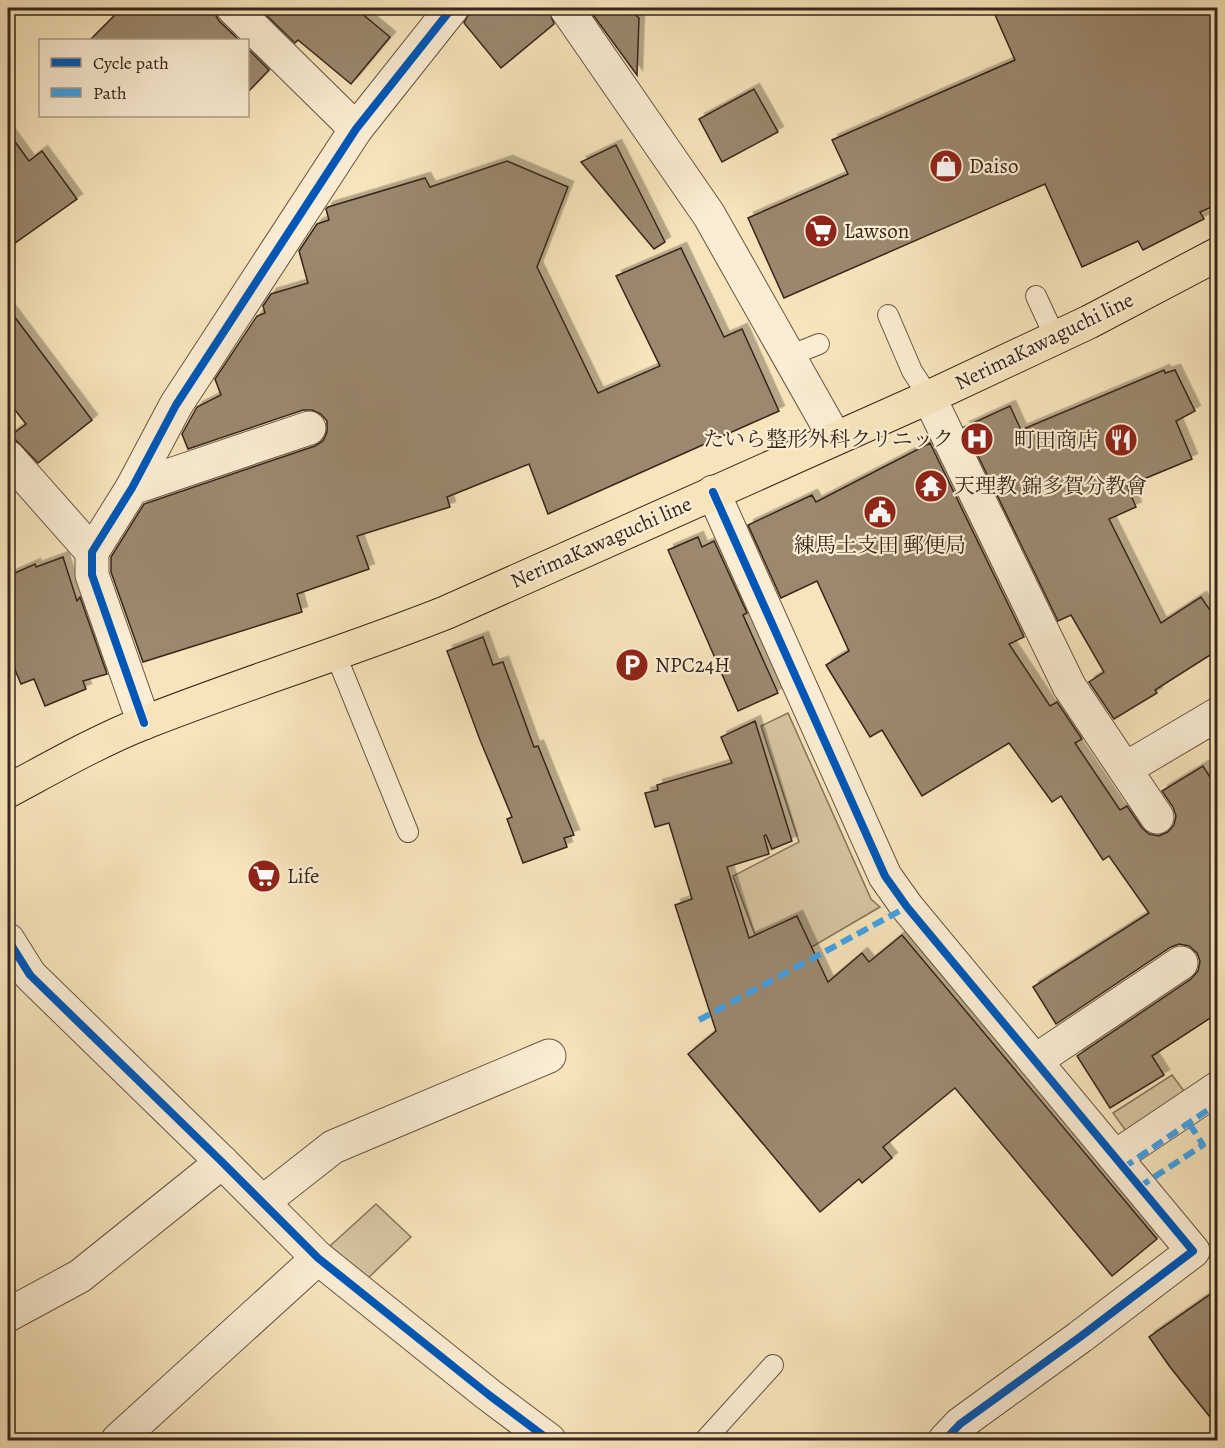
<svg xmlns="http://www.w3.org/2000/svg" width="1225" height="1448" font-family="Alegreya,'Noto Serif JP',serif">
  <defs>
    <filter id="shadow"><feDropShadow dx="5.5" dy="-5.5" stdDeviation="0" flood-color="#0004"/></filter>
  </defs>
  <rect width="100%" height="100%" fill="#f7e4bb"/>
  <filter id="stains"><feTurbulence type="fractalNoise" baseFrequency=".00333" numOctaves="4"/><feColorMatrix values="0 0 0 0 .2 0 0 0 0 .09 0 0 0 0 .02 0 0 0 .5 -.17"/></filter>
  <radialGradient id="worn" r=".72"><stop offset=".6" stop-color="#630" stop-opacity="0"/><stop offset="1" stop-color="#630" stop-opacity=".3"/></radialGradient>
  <!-- green -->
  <g fill="#d6c4a0" stroke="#86745d" stroke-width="1.5">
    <polygon points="788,713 871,899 880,907 769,972 733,876 799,842 761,726"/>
    <polygon points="1172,1075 1190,1099 1131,1138 1113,1113"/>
    <polygon points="376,1204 411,1237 366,1280 330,1246"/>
  </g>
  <!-- building -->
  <g fill="#9b886e" stroke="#37251a" stroke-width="1.5" filter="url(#shadow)">
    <polygon points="122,8 215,8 215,14 219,21 239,40 90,40"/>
    <polygon points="259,8 355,8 390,37 351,84 298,40 295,43"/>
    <polygon points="470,8 548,8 554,24 501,68 464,23 470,11"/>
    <polygon points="588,8 628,8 639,18 637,75"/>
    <polygon points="992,8 1218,8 1218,204 1200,212 1204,219 1143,250 1138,241 1082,267 1045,184 784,298 748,218 848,174 832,140 1015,60"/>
    <polygon points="248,49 269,70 248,92"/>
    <polygon points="754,89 778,132 722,162 699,119"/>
    <polygon points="8,132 29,161 42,151 77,199 8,248"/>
    <polygon points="616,145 665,242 654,249 581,162"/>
    <polygon points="507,161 568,187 537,267 598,393 660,366 616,276 681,248 724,337 742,329 779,411 548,514 529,464 447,497 450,507 357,536 369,569 297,594 302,612 143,662 111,572 111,557 144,504 315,446 323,441 327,432 327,421 321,414 312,410 303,410 188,449 182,434 197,407 221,395 215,379 257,316 265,313 263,306 271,294 308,283 299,251 317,224 329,220 326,209 328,207 425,178 430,187"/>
    <polygon points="8,308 92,420 38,463 11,435 26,424 8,401"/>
    <polygon points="1164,370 1165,373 1175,370 1195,411 1176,421 1192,459 1127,486 1136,507 1109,519 1161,623 1201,597 1218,622 1218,650 1155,690 1157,693 1114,719 1089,682 1104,672 1071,615 1058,621 964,427 1010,406 1021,430"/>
    <polygon points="930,443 1024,637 1009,644 1050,706 1057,702 1082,739 1075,743 1120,810 1127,806 1142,828 1149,834 1159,836 1168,832 1174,825 1176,816 1173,807 1162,791 1203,766 1218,790 1218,1013 1152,1056 1164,1075 1110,1108 1077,1056 1191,979 1198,971 1200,961 1197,953 1189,946 1179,944 1171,947 1056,1024 1033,987 1149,913 1109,856 1103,860 1061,796 1052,802 1009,743 922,796 882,730 870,737 826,665 849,651 817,581 781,598 748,525 812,495 816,502"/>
    <polygon points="698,537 702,547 714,541 747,613 743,615 778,693 738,711 668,550"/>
    <polygon points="63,557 77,601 80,597 107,674 83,681 86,689 45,706 34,679 21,684 8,653 8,576 35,564 36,567"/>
    <polygon points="483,637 493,665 503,662 534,747 538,746 574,835 564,838 567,847 523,863 507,819 512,817 480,740 447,651"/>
    <polygon points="755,721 792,841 772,849 766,835 764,836 769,854 727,867 749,938 797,916 828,982 862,953 869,962 902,935 1157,1239 1112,1276 955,1088 883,1147 892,1158 862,1183 859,1179 820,1212 688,1054 716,1031 675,905 692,899 669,823 655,827 645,793 658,790 657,785 732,763 721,737"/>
    <polygon points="1218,1289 1218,1427 1170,1367 1149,1337"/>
  </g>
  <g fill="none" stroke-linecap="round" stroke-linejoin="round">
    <defs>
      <g id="lane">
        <polyline points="1036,296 1055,337"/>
        <polyline points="888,315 912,371 929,397"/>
        <polyline points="789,356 819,344"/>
        <polyline points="335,653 408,832"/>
        <polyline points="705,1440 773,1365"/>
      </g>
      <g id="street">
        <polyline points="233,8 356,129"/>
        <polyline points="566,8 709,215 835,438"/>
        <polyline points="929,397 1069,686 1157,817"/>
        <polyline points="8,457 92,552"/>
        <polyline points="132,488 309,428"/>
        <polyline points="713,492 885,876 907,907 1193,1251 1080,1337 960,1424 945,1440"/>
        <polyline points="144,723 92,575 92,552 132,488 176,405 356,129 452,8"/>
        <polyline points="1125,769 1218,714"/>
        <polyline points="8,940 30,975 222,1162 318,1258 489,1395 549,1440"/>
        <polyline points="1035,1061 1181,963"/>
        <polyline points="1115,1157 1218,1088"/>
        <polyline points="263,1202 333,1147 549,1056"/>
        <polyline points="8,1315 80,1276 222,1162"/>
        <polyline points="118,1440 318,1258"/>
      </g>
      <path id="primary" d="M8 791C53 767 98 741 146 722 245 683 346 652 445 613L929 397 1089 322 1218 254"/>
    </defs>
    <!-- lane casing -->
    <use href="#lane" stroke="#675542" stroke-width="22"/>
    <!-- street casing -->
    <use href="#street" stroke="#675542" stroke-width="35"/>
    <!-- primary casing -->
    <use href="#primary" stroke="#37251a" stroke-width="35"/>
    <!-- lane -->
    <use href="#lane" stroke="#faedd3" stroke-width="20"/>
    <!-- street -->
    <use href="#street" stroke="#faedd3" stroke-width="33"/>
    <!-- primary -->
    <use href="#primary" stroke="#f7e4bb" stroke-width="33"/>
    <!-- quiet -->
    <g stroke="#3fa2ea" stroke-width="6" stroke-dasharray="12 6" stroke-linecap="butt">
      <polyline points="699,1020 907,907"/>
      <polyline points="1123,1168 1218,1103"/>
      <polyline points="1139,1187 1203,1145 1189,1123"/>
    </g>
    <defs>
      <g id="cycleway">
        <polyline points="713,492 885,876 907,907 1193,1251 1080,1337 960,1424 945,1440"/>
        <polyline points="144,723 92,575 92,552 132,488 176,405 356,129 452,8"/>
        <polyline points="8,940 30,975 222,1162 318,1258 489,1395 549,1440"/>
      </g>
    </defs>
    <!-- cycleway casing -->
    <use href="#cycleway" stroke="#faedd3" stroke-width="11"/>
    <!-- cycleway -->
    <use href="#cycleway" stroke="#0057b8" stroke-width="8"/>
  </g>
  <!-- icons -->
  <defs>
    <symbol id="shop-disc" viewBox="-11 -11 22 22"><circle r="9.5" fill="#8f2418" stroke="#faedd3"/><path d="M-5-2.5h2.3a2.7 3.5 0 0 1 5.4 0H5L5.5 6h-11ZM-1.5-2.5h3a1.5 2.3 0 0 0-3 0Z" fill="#fff"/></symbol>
    <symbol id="supermarket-disc" viewBox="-11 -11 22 22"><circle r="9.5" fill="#8f2418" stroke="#faedd3"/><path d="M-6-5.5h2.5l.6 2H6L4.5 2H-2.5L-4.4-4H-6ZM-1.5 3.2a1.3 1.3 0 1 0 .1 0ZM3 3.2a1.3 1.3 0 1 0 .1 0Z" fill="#fff"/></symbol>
    <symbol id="hospital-disc" viewBox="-11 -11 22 22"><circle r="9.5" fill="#8f2418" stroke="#faedd3"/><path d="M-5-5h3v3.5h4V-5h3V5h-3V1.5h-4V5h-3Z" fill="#fff"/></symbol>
    <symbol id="restaurant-disc" viewBox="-11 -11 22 22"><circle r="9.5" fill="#8f2418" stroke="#faedd3"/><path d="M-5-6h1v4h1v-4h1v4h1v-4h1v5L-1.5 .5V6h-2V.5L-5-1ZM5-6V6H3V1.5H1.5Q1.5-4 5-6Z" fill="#fff"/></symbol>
    <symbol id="temple-disc" viewBox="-11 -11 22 22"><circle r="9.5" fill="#8f2418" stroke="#faedd3"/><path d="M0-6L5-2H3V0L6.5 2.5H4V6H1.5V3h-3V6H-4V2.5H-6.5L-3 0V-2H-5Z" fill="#fff"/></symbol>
    <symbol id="civic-disc" viewBox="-11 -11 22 22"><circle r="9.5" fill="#8f2418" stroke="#faedd3"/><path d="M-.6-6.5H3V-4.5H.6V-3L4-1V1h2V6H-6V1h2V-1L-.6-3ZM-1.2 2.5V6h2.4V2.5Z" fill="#fff"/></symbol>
    <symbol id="parking-disc" viewBox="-11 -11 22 22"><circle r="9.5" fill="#8f2418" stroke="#faedd3"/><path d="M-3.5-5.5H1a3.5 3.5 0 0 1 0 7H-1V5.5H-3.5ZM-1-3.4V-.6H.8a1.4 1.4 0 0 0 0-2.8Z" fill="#fff"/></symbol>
  </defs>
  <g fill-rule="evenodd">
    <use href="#shop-disc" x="927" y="147" width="38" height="38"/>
    <use href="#supermarket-disc" x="802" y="212" width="38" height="38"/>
    <use href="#hospital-disc" x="958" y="420" width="38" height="38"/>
    <use href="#restaurant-disc" x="1102" y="421" width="38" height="38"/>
    <use href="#temple-disc" x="912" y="467" width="38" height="38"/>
    <use href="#civic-disc" x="861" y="493" width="38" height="38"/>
    <use href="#parking-disc" x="613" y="646" width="38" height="38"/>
    <use href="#supermarket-disc" x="245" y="857" width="38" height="38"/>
  </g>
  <g text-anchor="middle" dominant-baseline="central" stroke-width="4.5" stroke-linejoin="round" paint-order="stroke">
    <!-- poi labels -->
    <g font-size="21" fill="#37251a" stroke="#faedd3" text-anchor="start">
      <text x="969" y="166">Daiso</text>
      <text x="844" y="231">Lawson</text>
      <text x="954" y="439" text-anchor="end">たいら整形外科クリニック</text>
      <text x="1098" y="440" text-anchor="end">町田商店</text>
      <text x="954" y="486">天理教 錦多賀分教會</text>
      <text x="880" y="545" text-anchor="middle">練馬土支田 郵便局</text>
      <text x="655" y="665">NPC24H</text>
      <text x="287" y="876">Life</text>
    </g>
    <!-- street labels -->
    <g font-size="21" fill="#37251a" stroke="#faedd3">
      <text transform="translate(1044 341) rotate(-26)">NerimaKawaguchi line</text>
      <text transform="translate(601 542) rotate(-24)">NerimaKawaguchi line</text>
    </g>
  </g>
  <!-- margin -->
  <rect width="1225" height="1448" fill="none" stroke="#f7e4bb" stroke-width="30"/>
  <rect x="9" y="9" width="1207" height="1430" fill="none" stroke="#37251a" stroke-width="3"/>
  <rect x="15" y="15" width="1195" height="1418" fill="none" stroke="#37251a" stroke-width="1.5"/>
  <!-- legend -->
  <rect x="39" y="39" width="210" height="78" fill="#faedd3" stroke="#ac9d89" stroke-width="1.5"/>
  <rect x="51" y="58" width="30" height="9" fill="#0057b8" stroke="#ac9d89" stroke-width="1.5"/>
  <text x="93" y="69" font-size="18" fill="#37251a">Cycle path</text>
  <rect x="51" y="88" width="30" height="9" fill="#3fa2ea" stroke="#ac9d89" stroke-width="1.5"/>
  <text x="93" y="99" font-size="18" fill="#37251a">Path</text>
  <rect width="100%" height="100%" filter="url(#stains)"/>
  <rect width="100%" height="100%" fill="url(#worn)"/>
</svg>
